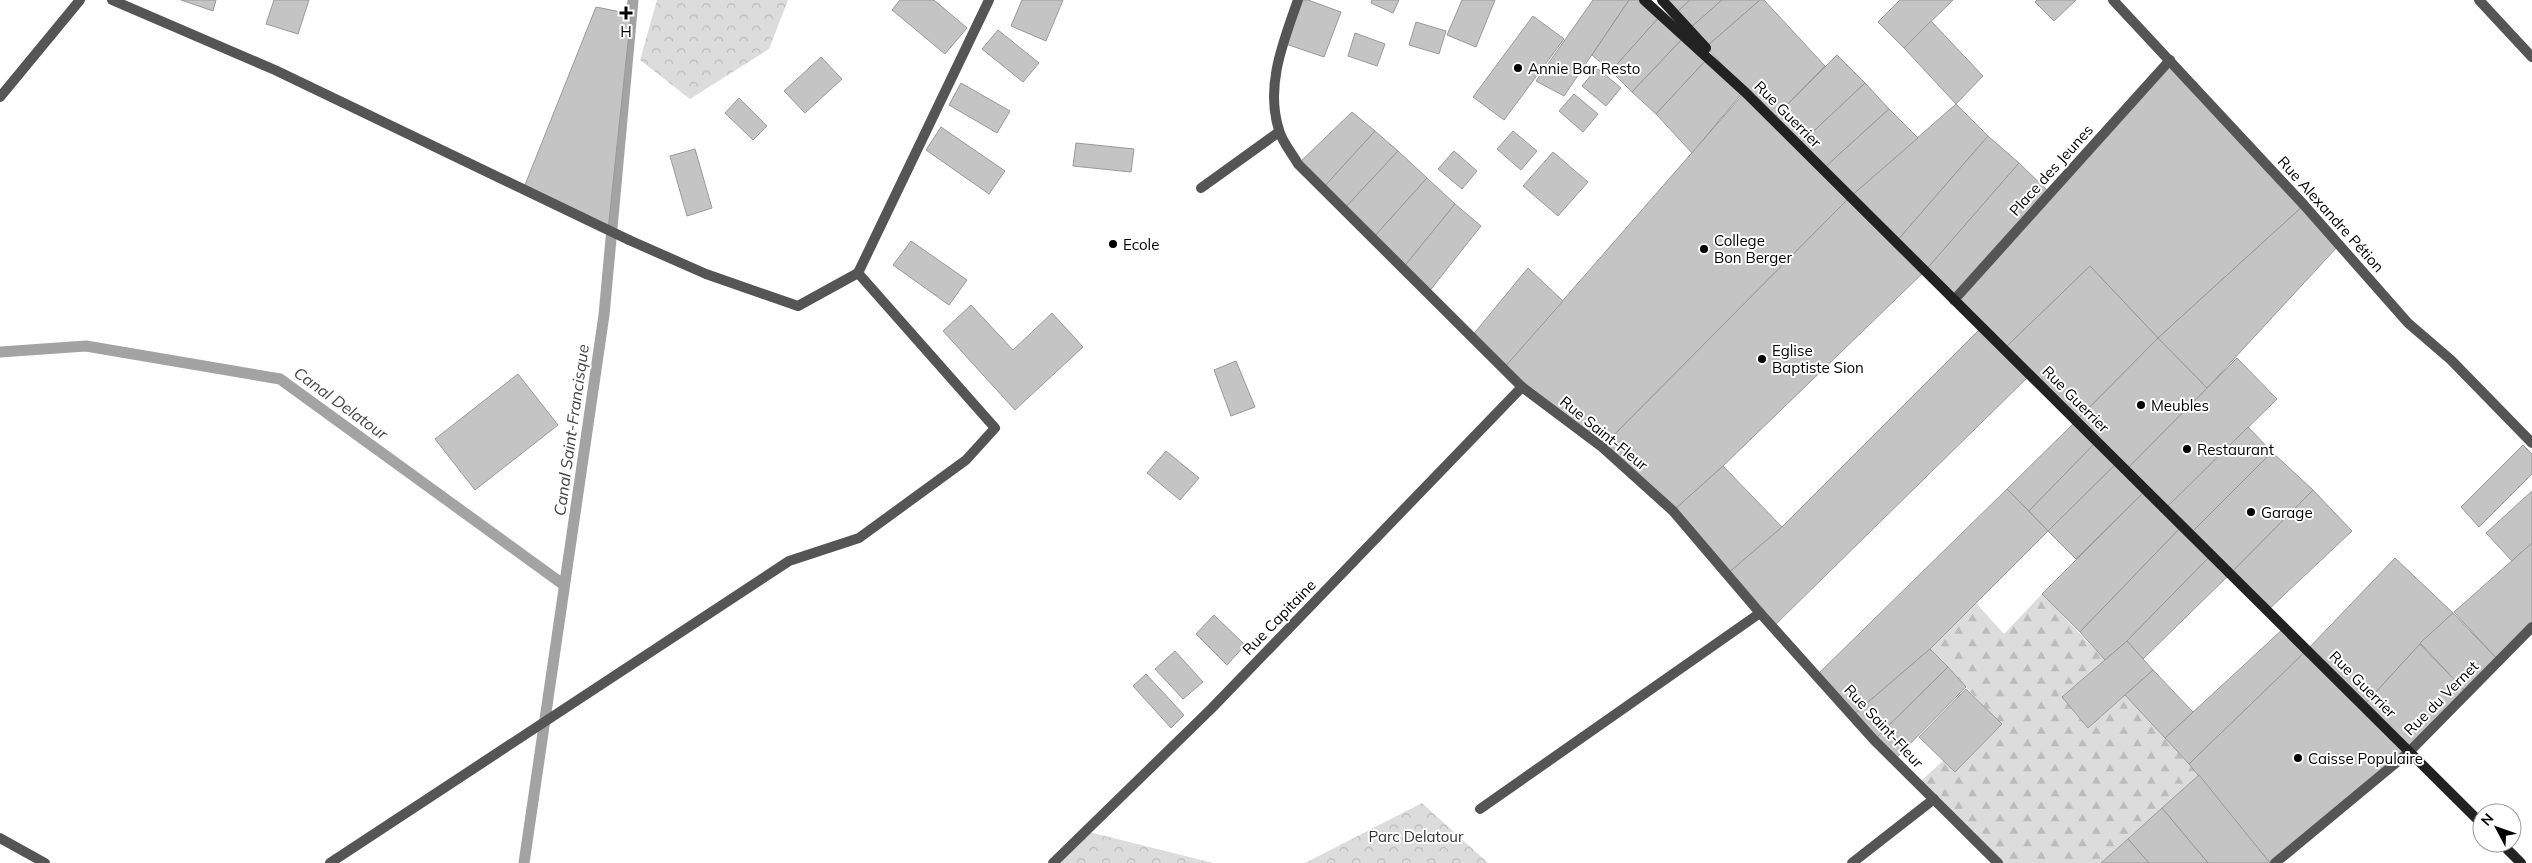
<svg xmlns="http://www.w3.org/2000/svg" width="2532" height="863" font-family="Mulish,sans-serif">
  <defs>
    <pattern id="forest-firs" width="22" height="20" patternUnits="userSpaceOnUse" patternTransform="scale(1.25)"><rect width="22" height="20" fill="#dcdcdc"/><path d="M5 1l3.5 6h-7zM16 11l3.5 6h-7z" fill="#bbb"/></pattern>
    <pattern id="park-crowns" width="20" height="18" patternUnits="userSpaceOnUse" patternTransform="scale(1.25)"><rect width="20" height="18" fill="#dcdcdc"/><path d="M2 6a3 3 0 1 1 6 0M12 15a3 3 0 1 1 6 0" fill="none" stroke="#bbb"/></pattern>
  </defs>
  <rect width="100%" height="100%" fill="#fff"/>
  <!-- forest -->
  <polygon fill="url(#forest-firs)" points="2042,594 2105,660 2062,697 2088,728 2125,695 2199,775 2101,863 1998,863 1918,784 1992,715 1930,649 1976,603 2004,634"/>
  <!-- park -->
  <g fill="url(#park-crowns)">
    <polygon points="657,0 788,0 769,49 690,99 640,60"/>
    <polygon points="1422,803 1488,863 1305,863"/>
    <polygon points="1085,831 1213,863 1053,863"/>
  </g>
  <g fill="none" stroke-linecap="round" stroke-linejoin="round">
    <!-- stream -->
    <g stroke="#a3a3a3" stroke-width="11">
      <polyline points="0,352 86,346 280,379 564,585"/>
      <polyline points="524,863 604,315 633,0"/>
    </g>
  </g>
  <!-- building -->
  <g fill="#c4c4c4" stroke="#999">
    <polygon points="181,0 216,0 213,11"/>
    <polygon points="274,0 309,0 298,34 266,24"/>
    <polygon points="900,0 934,0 967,28 945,54 892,10"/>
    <polygon points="1022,0 1063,0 1046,41 1011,26"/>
    <polygon points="1298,0 1308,0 1341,12 1324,57 1283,43"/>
    <polygon points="1372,0 1399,0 1393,13 1371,3"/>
    <polygon points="1462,0 1495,0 1476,47 1447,35"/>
    <polygon points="1593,0 1629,0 1564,96 1536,81"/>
    <polygon points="1629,0 1644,0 1661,15 1611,71 1592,55"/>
    <polygon points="1662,0 1690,0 1675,14"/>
    <polygon points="1690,0 1722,0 1689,29 1675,14"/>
    <polygon points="1722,0 1760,0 1706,47 1689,29"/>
    <polygon points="1760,0 1764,0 1825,66 1773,119 1706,47"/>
    <polygon points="1900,0 1953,0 1904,48 1878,22"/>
    <polygon points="2037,0 2076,0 2054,21 2035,2"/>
    <polygon points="596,7 631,14 608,230 523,190"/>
    <polygon points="1661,15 1685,36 1632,92 1611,71"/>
    <polygon points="1533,16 1564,39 1504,120 1473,97"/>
    <polygon points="1931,21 1983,76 1956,104 1904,48"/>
    <polygon points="1416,22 1446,31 1439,54 1409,45"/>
    <polygon points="998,30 1039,63 1023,82 982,49"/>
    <polygon points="1355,33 1385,44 1377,66 1348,56"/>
    <polygon points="1685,36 1708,58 1656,114 1632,92"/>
    <polygon points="1837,55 1865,83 1799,145 1773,119"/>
    <polygon points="821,57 842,79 805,113 784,91"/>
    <polygon points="1708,58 1743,92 1692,153 1656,114"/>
    <polygon points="2170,60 2304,205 2158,338 2090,266 2004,349 1954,300"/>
    <polygon points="1597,68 1621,88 1606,106 1582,86"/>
    <polygon points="961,83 1010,111 997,133 949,105"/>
    <polygon points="1865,83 1889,109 1823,169 1799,145"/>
    <polygon points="1745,92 1851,196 1602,447 1503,369"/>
    <polygon points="1574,94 1598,114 1583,132 1559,111"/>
    <polygon points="739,98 767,126 753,140 725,113"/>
    <polygon points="1956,104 1988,136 1896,242 1851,196"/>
    <polygon points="1889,109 1918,138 1851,196 1823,169"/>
    <polygon points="1352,112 1375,131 1323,188 1298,164"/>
    <polygon points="941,127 1005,171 989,194 926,150"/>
    <polygon points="1375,131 1398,151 1344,209 1323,188"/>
    <polygon points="1513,131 1537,151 1521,170 1497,149"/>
    <polygon points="1988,136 2019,163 1925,271 1896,242"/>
    <polygon points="1076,143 1134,149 1131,172 1073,166"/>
    <polygon points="695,149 712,208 687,216 670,156"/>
    <polygon points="1398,151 1427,178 1373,238 1344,209"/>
    <polygon points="1454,151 1477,171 1462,189 1438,169"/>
    <polygon points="1553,152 1588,182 1558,216 1523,186"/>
    <polygon points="2019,163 2050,193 1954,300 1925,271"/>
    <polygon points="1427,178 1455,204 1403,268 1373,238"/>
    <polygon points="1851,196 1925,271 1723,466 1673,511 1602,447"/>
    <polygon points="1455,204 1481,226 1428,293 1403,268"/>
    <polygon points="2304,205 2339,245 2207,388 2158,338"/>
    <polygon points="911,241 967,280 949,305 893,265"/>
    <polygon points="2090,266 2158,338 2076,421 2004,349"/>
    <polygon points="1528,268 1563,301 1503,369 1471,337"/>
    <polygon points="971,305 1013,350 1052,313 1083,347 1015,410 943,331"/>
    <polygon points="1982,327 2030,375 1773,627 1728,573 1782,527"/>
    <polygon points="2158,338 2207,388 2125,471 2076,421"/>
    <polygon points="2237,358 2277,399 2165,509 2125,471"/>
    <polygon points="1236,361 1255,407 1231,416 1214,370"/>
    <polygon points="518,374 558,425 475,490 435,439"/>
    <polygon points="2076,421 2097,441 2029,511 2007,489"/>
    <polygon points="2248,427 2272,452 2190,534 2165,509"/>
    <polygon points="2097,441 2118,462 2048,531 2029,511"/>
    <polygon points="2523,445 2532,454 2532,474 2479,527 2461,507"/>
    <polygon points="1166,451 1199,478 1180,500 1147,473"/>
    <polygon points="2272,452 2313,490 2230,574 2190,534"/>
    <polygon points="2118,462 2146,490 2076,559 2048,531"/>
    <polygon points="1723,466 1782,527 1728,573 1673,511"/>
    <polygon points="2007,489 2048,531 1930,649 1853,715 1816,676"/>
    <polygon points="2146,490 2182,526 2080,632 2042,594"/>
    <polygon points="2313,490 2352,531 2267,611 2230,574"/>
    <polygon points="2532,491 2532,543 2512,561 2486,533"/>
    <polygon points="2182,526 2211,555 2127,641 2105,660 2080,632"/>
    <polygon points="2532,543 2532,627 2499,661 2454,612"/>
    <polygon points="2211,555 2230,574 2143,659 2127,641"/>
    <polygon points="2395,558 2453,613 2420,644 2363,706 2307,650"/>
    <polygon points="2453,613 2499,661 2467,693 2420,643"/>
    <polygon points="1214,615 1245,645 1227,665 1196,634"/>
    <polygon points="2284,628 2307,650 2189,764 2165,738"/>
    <polygon points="2127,641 2153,670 2088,728 2062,697"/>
    <polygon points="2420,644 2467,693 2409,752 2363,706"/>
    <polygon points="1930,649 1948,667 1874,740 1853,715"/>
    <polygon points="2307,650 2409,752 2275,863 2270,863 2189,764"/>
    <polygon points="1175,651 1203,682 1183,699 1155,669"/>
    <polygon points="1948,667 1966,687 1894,760 1874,740"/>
    <polygon points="2153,670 2193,712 2165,738 2125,695"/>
    <polygon points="1146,674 1184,715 1171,728 1133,686"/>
    <polygon points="1966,689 2002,724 1955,772 1919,737"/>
    <polygon points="2199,775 2270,863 2208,863 2162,808"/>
    <polygon points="2162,808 2208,863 2149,863 2128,839"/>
    <polygon points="2128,839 2149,863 2101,863"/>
  </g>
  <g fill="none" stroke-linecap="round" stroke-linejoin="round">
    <!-- service -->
    <g stroke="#555" stroke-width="10">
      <polyline points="1201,188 1279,132"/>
      <polyline points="629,240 706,274 798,306 858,273"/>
      <polyline points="1852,863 1934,799"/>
    </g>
    <!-- minor -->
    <g stroke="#555" stroke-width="10">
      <polyline points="112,0 275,70 629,240"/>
      <path d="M1298 0C1283 42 1265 87 1279 130 1282 142 1292 153 1298 164L1522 387 1602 447 1673 511 1760 613 1874 740 1998 863"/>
      <polyline points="2113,0 2304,205 2408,323 2451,360 2532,443"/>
      <polyline points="2479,0 2532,57"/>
      <polyline points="0,97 80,0"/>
      <polyline points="1954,300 2170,60"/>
      <polyline points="1480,809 1760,613"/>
      <polyline points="0,838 45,863"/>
      <polyline points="330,863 789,561 859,538 966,460 995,428 858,273 989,0"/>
      <polyline points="1053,863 1212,708 1522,387"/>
      <polyline points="2275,863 2409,752 2532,627"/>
    </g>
    <!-- secondary -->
    <g stroke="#222" stroke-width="10">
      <polyline points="1644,0 1745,92 2482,824"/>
      <polyline points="1662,0 1706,48"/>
      <polyline points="2501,843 2521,863"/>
    </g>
  </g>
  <!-- markers -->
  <g fill="#000" stroke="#fff" stroke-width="2">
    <path d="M623.5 5.5h5v5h5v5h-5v5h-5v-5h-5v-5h5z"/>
    <circle cx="1518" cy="68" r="5"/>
    <circle cx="1113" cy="244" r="5"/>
    <circle cx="1704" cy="249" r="5"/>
    <circle cx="1762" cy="359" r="5"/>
    <circle cx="2141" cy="405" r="5"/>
    <circle cx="2187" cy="449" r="5"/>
    <circle cx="2251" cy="512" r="5"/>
    <circle cx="2298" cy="758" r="5"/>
  </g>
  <g text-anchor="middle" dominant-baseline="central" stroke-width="4" stroke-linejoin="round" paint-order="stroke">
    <!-- poi labels -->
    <g font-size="15" fill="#000" stroke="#fff" text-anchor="start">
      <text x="626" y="31" text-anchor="middle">H</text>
      <text x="1528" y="68">Annie Bar Resto</text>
      <text x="1714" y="240">College<tspan x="1714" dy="17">Bon Berger</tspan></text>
      <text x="1123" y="244">Ecole</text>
      <text x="1772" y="350">Eglise<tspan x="1772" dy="17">Baptiste Sion</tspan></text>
      <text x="2151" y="405">Meubles</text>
      <text x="2197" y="449">Restaurant</text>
      <text x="2261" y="512">Garage</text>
      <text x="2308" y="758">Caisse Populaire</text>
    </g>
    <!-- street labels -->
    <g font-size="15" fill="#000" stroke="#fff">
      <text transform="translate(1788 114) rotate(45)">Rue Guerrier</text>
      <text transform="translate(2051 170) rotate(-48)">Place des Jeunes</text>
      <text transform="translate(2331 214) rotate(48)">Rue Alexandre Pétion</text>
      <text transform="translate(2076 399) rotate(45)">Rue Guerrier</text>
      <text transform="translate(1604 433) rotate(39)">Rue Saint-Fleur</text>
      <text transform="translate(1279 617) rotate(-46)">Rue Capitaine</text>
      <text transform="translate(2363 684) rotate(45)">Rue Guerrier</text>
      <text transform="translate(2441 698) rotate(-45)">Rue du Vernet</text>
      <text transform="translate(1884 726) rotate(47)">Rue Saint-Fleur</text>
    </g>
    <!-- park labels -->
    <g font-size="15" fill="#333" stroke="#fff">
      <text x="1416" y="836">Parc Delatour</text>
    </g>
    <!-- water labels -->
    <g font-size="16" font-style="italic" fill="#444" stroke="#fff">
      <text transform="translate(341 403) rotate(36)">Canal Delatour</text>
      <text transform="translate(571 430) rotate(-82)">Canal Saint-Francisque</text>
    </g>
  </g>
  <!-- north arrow -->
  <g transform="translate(2497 828) rotate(311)"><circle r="24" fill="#ffffff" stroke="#999999"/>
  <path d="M0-4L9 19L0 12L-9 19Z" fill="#000000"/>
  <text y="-8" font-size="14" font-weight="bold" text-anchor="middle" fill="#000000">N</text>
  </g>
</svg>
